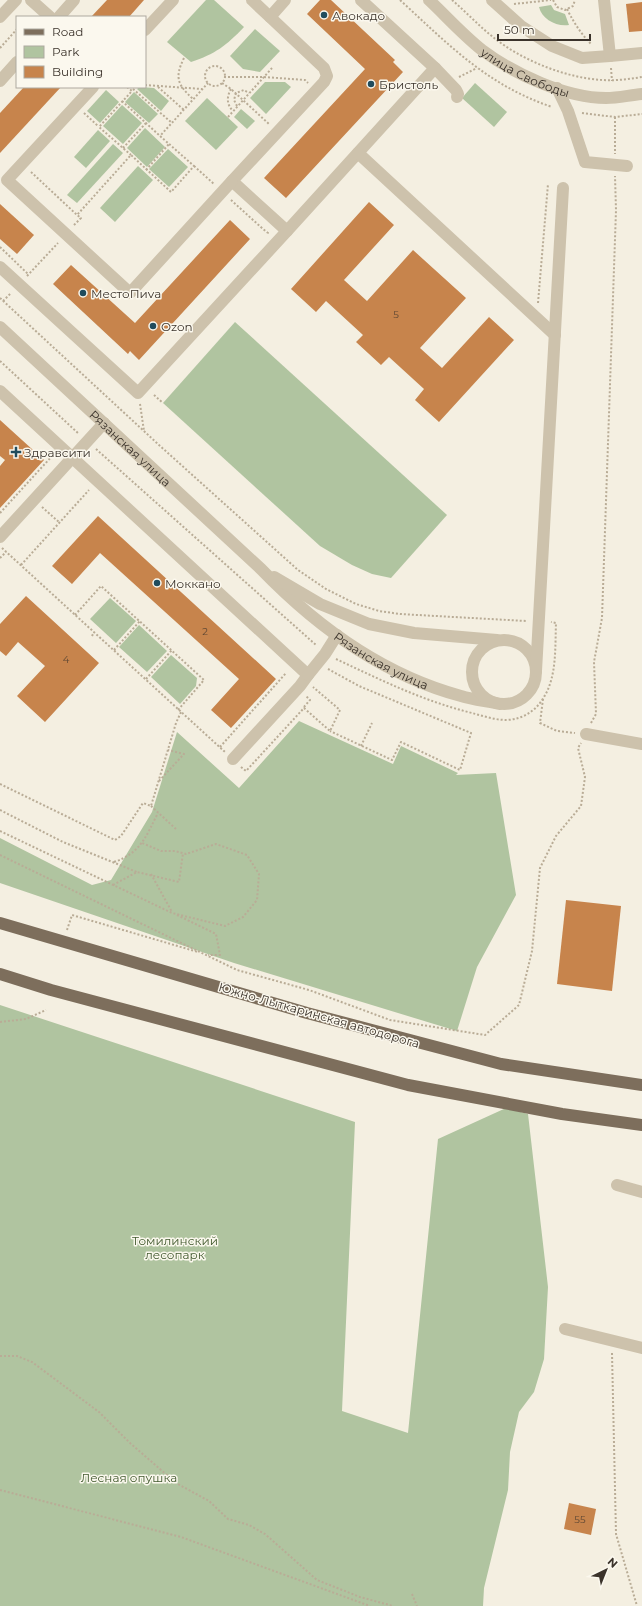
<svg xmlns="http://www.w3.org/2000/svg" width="642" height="1606" font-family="Montserrat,sans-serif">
  <rect width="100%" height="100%" fill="#f4efe1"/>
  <!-- green -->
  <g fill="#b0c4a0">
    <path d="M206 0H214L244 27C226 46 215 54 191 62L167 42Z"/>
    <path d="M551 5 554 10 565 14 569 25C556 27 542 19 539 7Z"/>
    <polygon points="255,29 280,51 260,72 243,69 230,56"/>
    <polygon points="265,82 285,82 291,87 266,114 250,98"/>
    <polygon points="475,83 507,112 494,127 462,98"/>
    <polygon points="140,87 154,88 169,101 161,111 137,89"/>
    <polygon points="106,90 119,102 100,123 87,111"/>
    <polygon points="134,92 158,114 149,123 125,102"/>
    <polygon points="207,98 238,127 216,150 185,121"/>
    <polygon points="122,105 142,123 123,144 103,126"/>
    <polygon points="241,109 255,121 247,129 234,117"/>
    <polygon points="145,128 165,147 147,167 127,148"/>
    <polygon points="98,130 110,141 86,168 74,157"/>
    <polygon points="113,144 123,153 77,203 67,195"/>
    <polygon points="168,149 188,167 169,187 149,169"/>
    <polygon points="138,166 153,180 115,222 100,208"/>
    <polygon points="235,322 447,515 391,578 372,574 352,565 320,546 163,403"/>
    <polygon points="110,598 136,621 116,643 90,619"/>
    <polygon points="139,625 167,651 147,672 119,647"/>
    <polygon points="171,655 197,678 196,686 180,704 151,677"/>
    <polygon points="299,721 393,764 401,746 458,773 456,775 496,773 516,895 477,967 457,1031 234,963 0,883 0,838 92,885 111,880 152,812 177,732 239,788"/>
    <polygon points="0,1005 355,1122 342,1411 408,1433 438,1139 506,1108 528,1114 548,1287 544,1359 534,1392 519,1412 510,1452 508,1490 484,1588 483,1606 0,1606"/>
  </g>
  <!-- building -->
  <g fill="#c7844c">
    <polygon points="107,0 144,0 129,17 91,17"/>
    <polygon points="320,0 331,0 395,60 393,62 403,72 286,198 264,178 365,69 307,14"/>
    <polygon points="642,2 642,31 629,32 626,4"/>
    <polygon points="24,87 61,87 0,153 0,113"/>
    <polygon points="369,202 394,225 344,280 367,301 413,250 466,298 420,348 442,368 489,317 514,340 439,422 415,400 424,389 389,357 381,365 356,342 363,335 326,301 316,312 291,289"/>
    <polygon points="0,204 34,235 17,254 0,239"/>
    <polygon points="230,220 250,239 139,360 130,351 128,354 53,284 71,265 135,323"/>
    <polygon points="0,420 44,460 0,508 0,466 5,460 0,456"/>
    <polygon points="98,516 276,679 231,728 211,710 239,679 100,553 72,584 52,566"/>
    <polygon points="26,596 99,663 45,722 17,696 45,666 18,642 6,656 0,651 0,624"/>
    <polygon points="566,900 621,906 612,991 557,984"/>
    <polygon points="569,1503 596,1509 591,1535 564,1529"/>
  </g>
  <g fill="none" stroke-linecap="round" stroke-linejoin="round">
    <!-- path -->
    <g stroke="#b9ac96" stroke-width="2" stroke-dasharray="2 2" stroke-linecap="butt">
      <path d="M400 0C449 45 487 85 552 107"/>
      <path d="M452 0C466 12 479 26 493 37 521 60 566 78 602 80 616 81 629 79 642 77"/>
      <polyline points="553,0 557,7 565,10 573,6 575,0"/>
      <polyline points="514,4 551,0"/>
      <path d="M567 9C574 23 581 34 592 45"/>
      <polyline points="0,48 17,29"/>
      <path d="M184 58C174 78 178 85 193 99"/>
      <circle cx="215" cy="76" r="10"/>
      <polyline points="611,68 612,81"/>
      <polyline points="224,77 264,77 305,80 308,83"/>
      <polyline points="459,77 477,68"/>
      <polyline points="222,83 231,89 269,124"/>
      <polyline points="145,85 202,89"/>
      <polyline points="127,87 132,91 99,127 131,155"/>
      <polyline points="158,87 184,110"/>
      <polyline points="133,89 172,123"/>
      <path d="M231 89C227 96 226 104 233 111"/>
      <polyline points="122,101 160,136"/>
      <polyline points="237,106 234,100 236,93 244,90 249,93"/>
      <polyline points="84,113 98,126"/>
      <polyline points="582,113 615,117 642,114"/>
      <polyline points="228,117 272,68"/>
      <polyline points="615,117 615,154"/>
      <polyline points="123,148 146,123"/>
      <polyline points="194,166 214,184"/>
      <polyline points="146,170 169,144"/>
      <polyline points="31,172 77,215"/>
      <polyline points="231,200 263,229 268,233 267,235"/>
      <polyline points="74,225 81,218 77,215 131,155 171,192 194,166 160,136 208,83"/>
      <polyline points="0,247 28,274"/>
      <polyline points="27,276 58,243"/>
      <polyline points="0,298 159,445 298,570 326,589 356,604 379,611 400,614 526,621"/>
      <polyline points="3,301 11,293"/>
      <polyline points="538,303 548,184"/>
      <polyline points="0,361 79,434"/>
      <polyline points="154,395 163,403"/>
      <polyline points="140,404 144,431"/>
      <polyline points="96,449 316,645"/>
      <polyline points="42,507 60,523"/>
      <polyline points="0,513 53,455"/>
      <polyline points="2,548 225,752"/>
      <polyline points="0,558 6,552"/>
      <polyline points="21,565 89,490"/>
      <polyline points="75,615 101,586 204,680 178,710"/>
      <polyline points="92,636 94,632"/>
      <polyline points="114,650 140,621"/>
      <path d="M336 659C381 680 423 701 472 713 483 716 495 720 507 720 523 719 536 711 544 697 557 676 555 647 556 623L551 622"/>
      <polyline points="328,669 359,686 471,733 460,770 401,742 392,760 330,731"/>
      <polyline points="146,679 172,650"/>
      <polyline points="543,699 540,723 557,731 575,733"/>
      <polyline points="304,707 310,700 306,696"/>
      <polyline points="591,723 596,714 594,662 602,618 616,210 615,176"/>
      <polyline points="361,746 372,723"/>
      <polyline points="220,747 286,673"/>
      <polyline points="241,767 246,771 304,708 330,731 340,710 313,687"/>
      <polyline points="159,781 184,754 168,750"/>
      <polyline points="0,784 115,840 121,836 143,803 151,806 176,723 181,712"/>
      <polyline points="151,806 177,830"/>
      <polyline points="0,810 63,842 137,872"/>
      <polyline points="0,831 172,913 225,926 243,917 257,900 259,874 247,855 216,844 186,854 175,851 161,851 142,843"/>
      <polyline points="0,855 237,970 309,990 390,1020 485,1035 519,1005 532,951 540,868 556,836 581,806 585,777 578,748 581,743"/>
      <path d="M114 862C141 853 146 836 158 813"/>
      <polyline points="151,874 172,912"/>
      <polyline points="113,885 137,872 179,882 183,853"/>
      <polyline points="177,915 216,934 220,955 208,955"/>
      <polyline points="67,930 72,915 198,952"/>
      <polyline points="0,1022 26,1019 46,1010"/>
      <polyline points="612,1353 616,1534 637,1606"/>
      <polyline points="0,1356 17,1356 32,1362 99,1412 130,1443 176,1483 209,1501 228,1519 249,1525 265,1534 317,1580 360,1597 393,1606"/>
      <polyline points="0,1490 181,1537 370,1606"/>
      <polyline points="412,1594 417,1606"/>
    </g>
    <!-- minor -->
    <g stroke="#cdc2ac" stroke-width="12">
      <polyline points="31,0 50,17"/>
      <polyline points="252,0 270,17"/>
      <polyline points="285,0 270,17 324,68 327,76 324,82 232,181 287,231 435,68 361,0"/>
      <path id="s1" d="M429 0C446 16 463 35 482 50 514 74 566 98 606 98 618 98 630 95 642 94"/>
      <polyline points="492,0 521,26 552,46 582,58 610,56"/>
      <polyline points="604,0 610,56 642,53"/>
      <polyline points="0,17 16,0"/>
      <polyline points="59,17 74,0"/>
      <polyline points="145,30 173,0"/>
      <polyline points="435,68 456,90 458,94 457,97"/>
      <polyline points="0,81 17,62"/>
      <polyline points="93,87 7,180 130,293 232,181"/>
      <polyline points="557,88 568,111 585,162 627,166"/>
      <polyline points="358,153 555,335"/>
      <polyline points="0,267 138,393 287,231"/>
      <path id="s2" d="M0 327 261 569C316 626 383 675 461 696 474 700 487 701 500 704"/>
      <polyline points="0,391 308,675 300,686 233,759"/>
      <polyline points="0,537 104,423"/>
      <polyline points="274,577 320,604 369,624 414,633 497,640"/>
      <circle cx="504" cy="672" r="32"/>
      <polyline points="536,671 563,188"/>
      <polyline points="308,675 325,654 337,635"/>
      <polyline points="586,734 642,744"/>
      <polyline points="617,1185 642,1192"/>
      <polyline points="565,1329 642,1348"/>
    </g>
    <!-- major -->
    <g stroke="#7d6e5c" stroke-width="12">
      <polyline points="0,923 307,1013 501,1064 642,1085"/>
      <polyline points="0,974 51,990 408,1085 562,1114 642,1125"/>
    </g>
  </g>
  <!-- markers -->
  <g fill="#204c5d" stroke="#fbf8ee" stroke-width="1.5">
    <circle cx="324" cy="15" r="4"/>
    <circle cx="371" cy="84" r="4"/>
    <circle cx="83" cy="293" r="4"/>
    <circle cx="153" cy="326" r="4"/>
    <path d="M14 446h4v4h4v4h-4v4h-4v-4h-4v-4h4z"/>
    <circle cx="157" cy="583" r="4"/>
  </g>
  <g text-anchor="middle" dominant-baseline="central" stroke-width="3" stroke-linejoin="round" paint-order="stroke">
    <!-- number labels -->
    <g font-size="10" fill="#5e4733">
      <text x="396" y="314">5</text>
      <text x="205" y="631">2</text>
      <text x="66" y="659">4</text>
      <text x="580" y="1519">55</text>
    </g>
    <!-- poi labels -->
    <g font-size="12" fill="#3b332b" stroke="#fbf8ee" text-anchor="start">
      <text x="332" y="15">Авокадо</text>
      <text x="379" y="84">Бристоль</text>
      <text x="91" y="293">МестоПиvа</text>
      <text x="161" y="326">Ozon</text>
      <text x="24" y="452">Здравсити</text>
      <text x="165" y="583">Моккано</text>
    </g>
    <!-- street labels -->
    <g font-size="12" fill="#3b332b" stroke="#fbf8ee">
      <text stroke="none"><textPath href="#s1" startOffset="122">улица Свободы</textPath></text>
      <text stroke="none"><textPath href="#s2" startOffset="178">Рязанская улица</textPath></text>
      <text stroke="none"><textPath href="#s2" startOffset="508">Рязанская улица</textPath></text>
      <text transform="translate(319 1015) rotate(16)">Южно-Лыткаринская автодорога</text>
    </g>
    <!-- park labels -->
    <g font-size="12" fill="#41592e" stroke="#fbf8ee">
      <text x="175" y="1240">Томилинский<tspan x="175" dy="14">лесопарк</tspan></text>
      <text x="129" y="1477">Лесная опушка</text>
    </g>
  </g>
  <!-- legend -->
  <rect x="16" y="16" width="130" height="72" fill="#fbf8ee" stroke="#aea9a0"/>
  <rect x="24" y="29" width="20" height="6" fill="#7d6e5c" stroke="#aea9a0"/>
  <text x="52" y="36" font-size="12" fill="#3b332b">Road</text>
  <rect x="24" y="46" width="20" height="12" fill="#b0c4a0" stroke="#aea9a0"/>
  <text x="52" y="56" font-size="12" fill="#3b332b">Park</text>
  <rect x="24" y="66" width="20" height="12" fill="#c7844c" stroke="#aea9a0"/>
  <text x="52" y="76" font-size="12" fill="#3b332b">Building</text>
  <!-- north arrow -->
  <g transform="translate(606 1570) rotate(43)" stroke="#fbf8ee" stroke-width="3" paint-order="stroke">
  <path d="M0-3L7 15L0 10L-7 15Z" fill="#3b332b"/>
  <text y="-6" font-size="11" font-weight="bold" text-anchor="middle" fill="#3b332b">N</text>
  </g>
  <!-- scale -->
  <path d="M498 34v6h92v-6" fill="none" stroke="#3b332b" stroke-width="2"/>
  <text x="504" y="34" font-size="12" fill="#3b332b" stroke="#fbf8ee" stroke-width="3" paint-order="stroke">50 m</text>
</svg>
